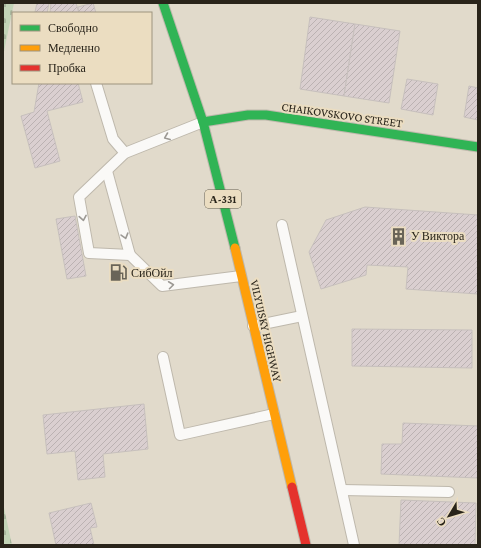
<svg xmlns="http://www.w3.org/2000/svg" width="481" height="548" font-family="'Crimson Pro',serif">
  <defs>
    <pattern id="cemetery-stones" width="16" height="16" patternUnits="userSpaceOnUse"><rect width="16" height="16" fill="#c3d4b7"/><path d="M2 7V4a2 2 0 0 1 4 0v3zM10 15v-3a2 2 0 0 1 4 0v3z" fill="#a8b69d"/></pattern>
    <pattern id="building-hatch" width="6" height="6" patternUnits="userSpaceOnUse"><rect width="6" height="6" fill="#dacfd0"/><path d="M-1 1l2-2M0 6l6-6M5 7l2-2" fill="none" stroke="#bbb2b2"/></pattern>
  </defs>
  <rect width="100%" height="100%" fill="#e1dacb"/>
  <!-- cemetery -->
  <g fill="url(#cemetery-stones)">
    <polygon points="3,3 14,3 3,56"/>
    <polygon points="3,503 12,545 3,545"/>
  </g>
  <!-- building -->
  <g fill="url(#building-hatch)" stroke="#c7c0bd">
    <polygon points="37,3 49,3 47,13 35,12"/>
    <polygon points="51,3 76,3 79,13 50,13"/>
    <polygon points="93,3 96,13 79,13 78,7"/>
    <polygon points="310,17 355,24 344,96 300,89"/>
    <polygon points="355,24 400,31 389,103 344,96"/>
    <polygon points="407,79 438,84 433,115 401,109"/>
    <polygon points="39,83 78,83 83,102 47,111 60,161 35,168 21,116 34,112"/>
    <polygon points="469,86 478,88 478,120 464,117"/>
    <polygon points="365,207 478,215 478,294 406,289 408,267 367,265 366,275 321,289 309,252 326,220"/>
    <polygon points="75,216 86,276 67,279 56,219"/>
    <polygon points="352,329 472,330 472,368 352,366"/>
    <polygon points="144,404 148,449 103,454 105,477 78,480 75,451 47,454 43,415"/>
    <polygon points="403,423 478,426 478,478 381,474 382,444 402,444"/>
    <polygon points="401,500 476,503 475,545 399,545"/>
    <polygon points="91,503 97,527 90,528 94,545 56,545 49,513"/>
  </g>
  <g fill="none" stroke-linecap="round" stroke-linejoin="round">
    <defs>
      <g id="lane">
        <polyline points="96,83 113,139 125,153"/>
        <polyline points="203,122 125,153 79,197 89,253 130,255 162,286 241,276"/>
        <polyline points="107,171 130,255"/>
        <polyline points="282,225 354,545"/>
        <polyline points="253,326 302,316"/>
        <polyline points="163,357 180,435 274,414"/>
        <polyline points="342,490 449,492"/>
      </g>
      <g id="fast">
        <polyline points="163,3 203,122 235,248"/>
        <polyline points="203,122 248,115 266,115 478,147"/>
      </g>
      <polyline id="slow" points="235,248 292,487"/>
      <polyline id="jam" points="292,487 306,545"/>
    </defs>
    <!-- lane casing -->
    <use href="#lane" stroke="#beb8ac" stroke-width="12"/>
    <!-- fast casing -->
    <use href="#fast" stroke="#beb8ac" stroke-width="11"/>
    <!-- slow casing -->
    <use href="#slow" stroke="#beb8ac" stroke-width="11"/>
    <!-- jam casing -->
    <use href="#jam" stroke="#beb8ac" stroke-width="11"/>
    <!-- lane -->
    <use href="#lane" stroke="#faf9f7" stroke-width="10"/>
    <!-- fast -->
    <use href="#fast" stroke="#30b455" stroke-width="9"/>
    <!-- slow -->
    <use href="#slow" stroke="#ff9f0a" stroke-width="9"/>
    <!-- jam -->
    <use href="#jam" stroke="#e5322d" stroke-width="9"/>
  </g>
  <!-- one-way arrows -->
  <defs><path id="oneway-chevron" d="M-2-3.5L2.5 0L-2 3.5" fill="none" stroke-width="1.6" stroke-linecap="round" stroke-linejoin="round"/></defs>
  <g stroke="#9c9994">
    <use href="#oneway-chevron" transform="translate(167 137) rotate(158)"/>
    <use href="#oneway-chevron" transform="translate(83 218) rotate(80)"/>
    <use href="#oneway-chevron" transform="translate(125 236) rotate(74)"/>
    <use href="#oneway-chevron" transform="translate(171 285) rotate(-7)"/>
  </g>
  <!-- icons -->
  <defs>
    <symbol id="building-bare" viewBox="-9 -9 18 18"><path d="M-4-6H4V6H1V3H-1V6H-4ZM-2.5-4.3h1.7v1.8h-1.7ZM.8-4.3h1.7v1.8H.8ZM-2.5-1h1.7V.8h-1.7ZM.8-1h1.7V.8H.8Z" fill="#696458" stroke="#ebddc1" stroke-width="2.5" paint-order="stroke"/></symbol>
    <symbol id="fuel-bare" viewBox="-9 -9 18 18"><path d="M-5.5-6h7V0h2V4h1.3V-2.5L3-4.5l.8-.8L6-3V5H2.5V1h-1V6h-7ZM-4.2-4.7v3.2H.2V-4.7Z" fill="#696458" stroke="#ebddc1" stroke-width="2.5" paint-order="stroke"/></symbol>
  </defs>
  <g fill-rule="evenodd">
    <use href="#building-bare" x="386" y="224" width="25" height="25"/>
    <use href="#fuel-bare" x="106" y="260" width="25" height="25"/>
  </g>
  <g text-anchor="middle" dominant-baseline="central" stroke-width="4" stroke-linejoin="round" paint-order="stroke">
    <!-- shield labels -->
    <rect fill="#ebddc1" stroke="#635c4c" stroke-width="1" x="205" y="190" width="36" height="18" rx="3"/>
    <g font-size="11" font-weight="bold" fill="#29241a">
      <text x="223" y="199">А-331</text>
    </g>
    <!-- street labels -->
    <g font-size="12" fill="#29241a" stroke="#ebddc1">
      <text transform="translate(342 115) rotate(8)">CHAIKOVSKOVO STREET</text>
      <text transform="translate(266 331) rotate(77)">VILYUISKY HIGHWAY</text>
    </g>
    <!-- poi labels -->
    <g font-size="12" fill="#29241a" stroke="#ebddc1" text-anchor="start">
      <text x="411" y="236">У Виктора</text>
      <text x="131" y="273">СибОйл</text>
    </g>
  </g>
  <!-- border -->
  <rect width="481" height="548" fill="none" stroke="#29241a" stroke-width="8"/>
  <!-- legend -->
  <rect x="12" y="12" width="140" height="72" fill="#ebddc1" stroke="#9d937e"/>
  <rect x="20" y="25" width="20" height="6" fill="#30b455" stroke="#9d937e"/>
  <text x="48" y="32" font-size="12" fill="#29241a">Свободно</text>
  <rect x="20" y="45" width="20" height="6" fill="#ff9f0a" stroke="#9d937e"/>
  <text x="48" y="52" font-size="12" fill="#29241a">Медленно</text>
  <rect x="20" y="65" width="20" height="6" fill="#e5322d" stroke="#9d937e"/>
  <text x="48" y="72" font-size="12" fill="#29241a">Пробка</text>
  <!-- north arrow -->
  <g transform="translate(449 516) rotate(232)" stroke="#ebddc1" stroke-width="3" paint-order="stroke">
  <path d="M0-3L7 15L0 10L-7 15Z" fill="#29241a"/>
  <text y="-6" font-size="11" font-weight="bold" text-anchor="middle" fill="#29241a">С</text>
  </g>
</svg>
